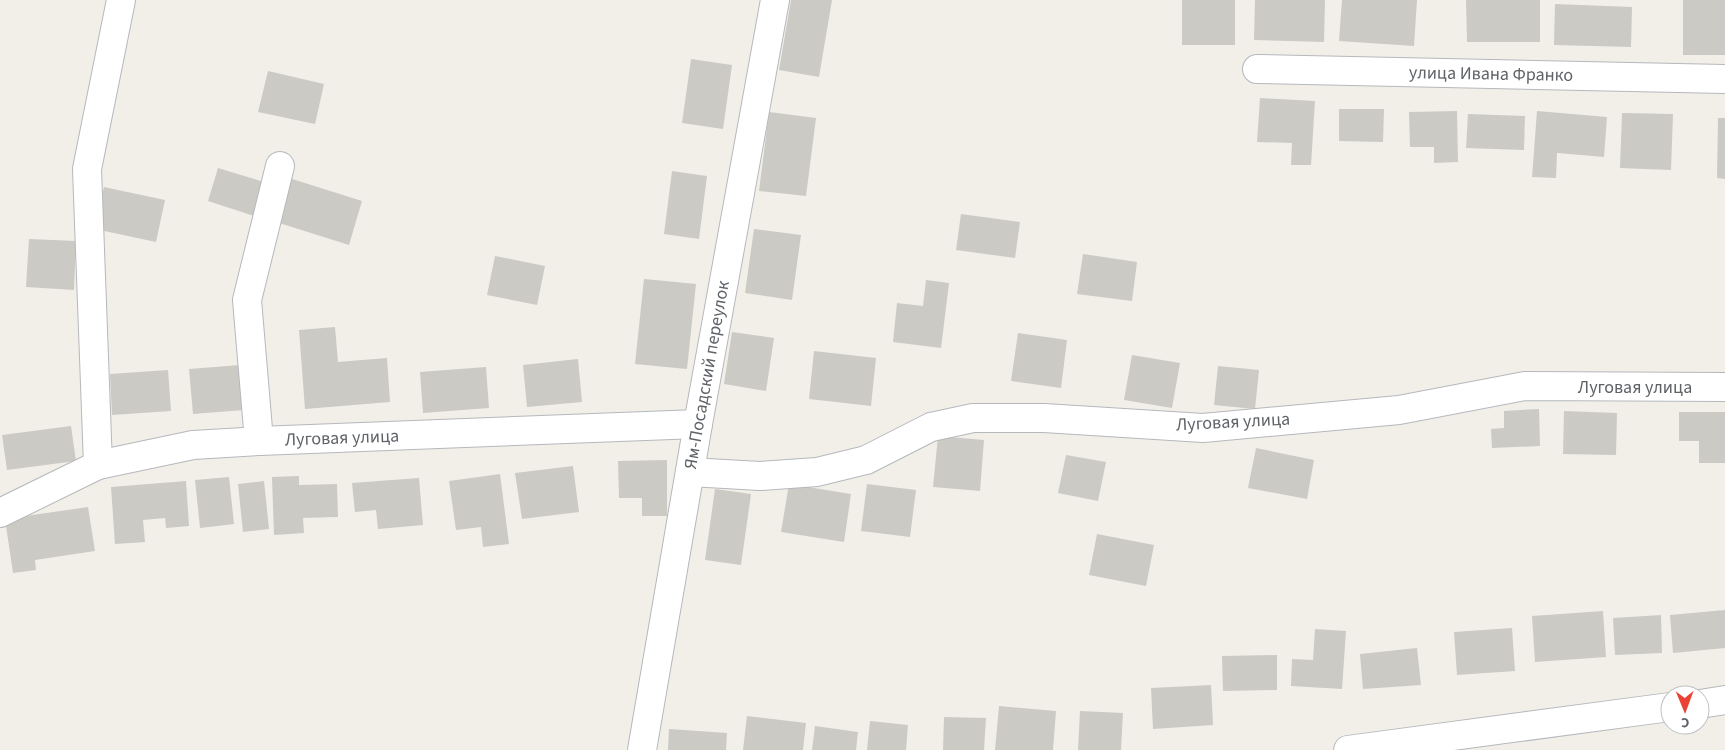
<svg xmlns="http://www.w3.org/2000/svg" width="1725" height="750" font-family="'Source Sans 3',sans-serif">
  <rect width="100%" height="100%" fill="#f1efe8"/>
  <!-- building -->
  <g fill="#cccac5">
    <polygon points="791,0 832,0 819,77 779,70"/>
    <rect x="1182" y="0" width="53" height="45"/>
    <polygon points="1255,0 1325,0 1324,42 1254,40"/>
    <polygon points="1342,0 1417,0 1414,46 1339,41"/>
    <polygon points="1466,0 1540,0 1540,42 1467,42"/>
    <rect x="1683" y="0" width="42" height="55"/>
    <polygon points="1555,4 1632,7 1631,47 1554,45"/>
    <polygon points="691,59 732,65 723,129 682,123"/>
    <polygon points="268,71 324,84 315,124 258,112"/>
    <polygon points="1260,98 1315,101 1311,165 1291,165 1292,143 1257,142"/>
    <polygon points="1339,109 1384,109 1383,142 1339,141"/>
    <polygon points="1457,111 1458,162 1434,163 1434,147 1410,147 1409,112"/>
    <polygon points="1537,111 1607,117 1604,157 1557,153 1556,178 1532,177"/>
    <polygon points="769,112 816,118 806,196 759,191"/>
    <polygon points="1622,113 1673,114 1671,170 1620,168"/>
    <polygon points="1468,114 1525,116 1524,150 1466,148"/>
    <polygon points="1718,118 1725,118 1725,179 1717,178"/>
    <polygon points="218,168 264,182 254,216 208,201"/>
    <polygon points="672,171 707,176 699,239 664,234"/>
    <polygon points="289,178 362,201 349,245 276,222"/>
    <polygon points="104,187 165,200 156,242 95,229"/>
    <polygon points="961,214 1020,222 1015,258 956,250"/>
    <polygon points="754,229 801,235 792,300 745,293"/>
    <polygon points="29,239 76,241 74,290 26,287"/>
    <polygon points="1083,254 1137,262 1132,301 1077,294"/>
    <polygon points="495,256 545,266 537,305 487,295"/>
    <polygon points="644,279 696,284 687,369 635,364"/>
    <polygon points="926,280 949,283 941,348 893,342 897,303 923,306"/>
    <polygon points="335,327 338,362 387,358 390,402 305,409 299,330"/>
    <polygon points="732,332 774,338 766,391 724,384"/>
    <polygon points="1018,333 1067,340 1061,388 1011,381"/>
    <polygon points="814,351 876,358 871,406 809,399"/>
    <polygon points="1132,355 1180,363 1172,408 1124,400"/>
    <polygon points="578,359 582,402 527,407 523,365"/>
    <polygon points="240,365 244,410 193,414 189,369"/>
    <polygon points="1218,366 1259,370 1255,409 1214,405"/>
    <polygon points="486,367 489,408 423,413 420,372"/>
    <polygon points="168,370 171,411 112,415 110,374"/>
    <polygon points="1539,409 1540,446 1492,448 1491,429 1504,428 1504,411"/>
    <polygon points="1564,411 1617,413 1616,455 1563,454"/>
    <polygon points="1679,412 1725,412 1725,463 1699,463 1699,441 1679,441"/>
    <polygon points="71,426 76,461 7,470 2,435"/>
    <polygon points="938,436 984,440 980,491 933,487"/>
    <polygon points="1256,448 1314,460 1307,499 1248,488"/>
    <polygon points="1066,455 1106,462 1098,501 1058,493"/>
    <polygon points="667,460 667,516 642,516 642,498 619,498 618,461"/>
    <polygon points="573,466 579,512 522,519 515,473"/>
    <polygon points="500,474 509,544 483,547 481,527 456,530 449,481"/>
    <polygon points="299,476 299,485 337,484 338,517 303,518 304,533 274,535 272,477"/>
    <polygon points="229,477 234,524 200,528 195,480"/>
    <polygon points="419,478 423,525 378,529 376,510 355,512 352,483"/>
    <polygon points="186,481 189,526 166,528 165,518 143,520 145,542 115,544 111,487"/>
    <polygon points="264,481 269,529 243,532 238,484"/>
    <polygon points="789,484 851,494 844,542 781,532"/>
    <polygon points="867,484 916,490 910,537 861,531"/>
    <polygon points="715,489 751,494 741,565 705,560"/>
    <polygon points="88,507 95,551 35,560 36,570 13,573 5,519"/>
    <polygon points="1097,534 1154,545 1146,586 1089,575"/>
    <polygon points="1725,610 1725,648 1673,653 1670,615"/>
    <polygon points="1603,611 1606,657 1535,662 1532,616"/>
    <polygon points="1661,615 1662,653 1615,655 1613,618"/>
    <polygon points="1512,628 1515,671 1457,675 1454,632"/>
    <polygon points="1315,629 1346,631 1342,689 1291,686 1292,659 1313,660"/>
    <polygon points="1417,648 1421,685 1363,689 1360,654"/>
    <polygon points="1277,655 1277,690 1223,691 1222,656"/>
    <polygon points="1211,685 1213,725 1153,729 1151,688"/>
    <polygon points="999,706 1056,711 1053,750 995,750"/>
    <polygon points="1080,711 1123,713 1121,750 1078,750"/>
    <polygon points="747,716 806,723 803,750 743,750"/>
    <polygon points="944,717 986,718 984,750 943,750"/>
    <polygon points="870,721 908,725 906,750 867,750"/>
    <polygon points="815,726 858,732 856,750 812,750"/>
    <polygon points="669,729 727,733 726,750 668,750"/>
  </g>
  <g fill="none" stroke-linecap="round" stroke-linejoin="round">
    <defs>
      <g id="minor">
        <polyline points="1257,69 1725,79"/>
        <polyline points="259,441 247,300 280,166"/>
        <polyline points="98,465 87,169 121,0"/>
        <polyline points="690,472 760,476 817,472 866,460 931,427 973,418 1044,418 1203,428 1399,410 1525,386 1725,387"/>
        <polyline points="0,513 98,465 193,445 259,441 698,424"/>
        <polyline points="1700,704 1725,700"/>
        <polyline points="642,750 698,424 775,0"/>
        <polyline points="1348,750 1670,707"/>
      </g>
    </defs>
    <!-- minor casing -->
    <use href="#minor" stroke="#b5b8bc" stroke-width="30"/>
    <!-- minor -->
    <use href="#minor" stroke="#fff" stroke-width="28"/>
  </g>
  <g text-anchor="middle" dominant-baseline="central" stroke-width="5" stroke-linejoin="round" paint-order="stroke">
    <!-- street labels -->
    <g font-size="18" fill="#5f6368" stroke="#fff">
      <text transform="translate(1491 74) rotate(1)">улица Ивана Франко</text>
      <text transform="translate(707 375) rotate(-80)">Ям-Посадский переулок</text>
      <text x="1635" y="387">Луговая улица</text>
      <text transform="translate(1233 422) rotate(-3)">Луговая улица</text>
      <text transform="translate(342 438) rotate(-2)">Луговая улица</text>
    </g>
  </g>
  <!-- north arrow -->
  <g transform="translate(1685 710) rotate(179)"><circle r="24" fill="#ffffff" stroke="#bfc1c3"/>
  <path d="M0-4L9 19L0 12L-9 19Z" fill="#ea4335"/>
  <text y="-8" font-size="14" font-weight="bold" text-anchor="middle" fill="#5f6368">С</text>
  </g>
</svg>
